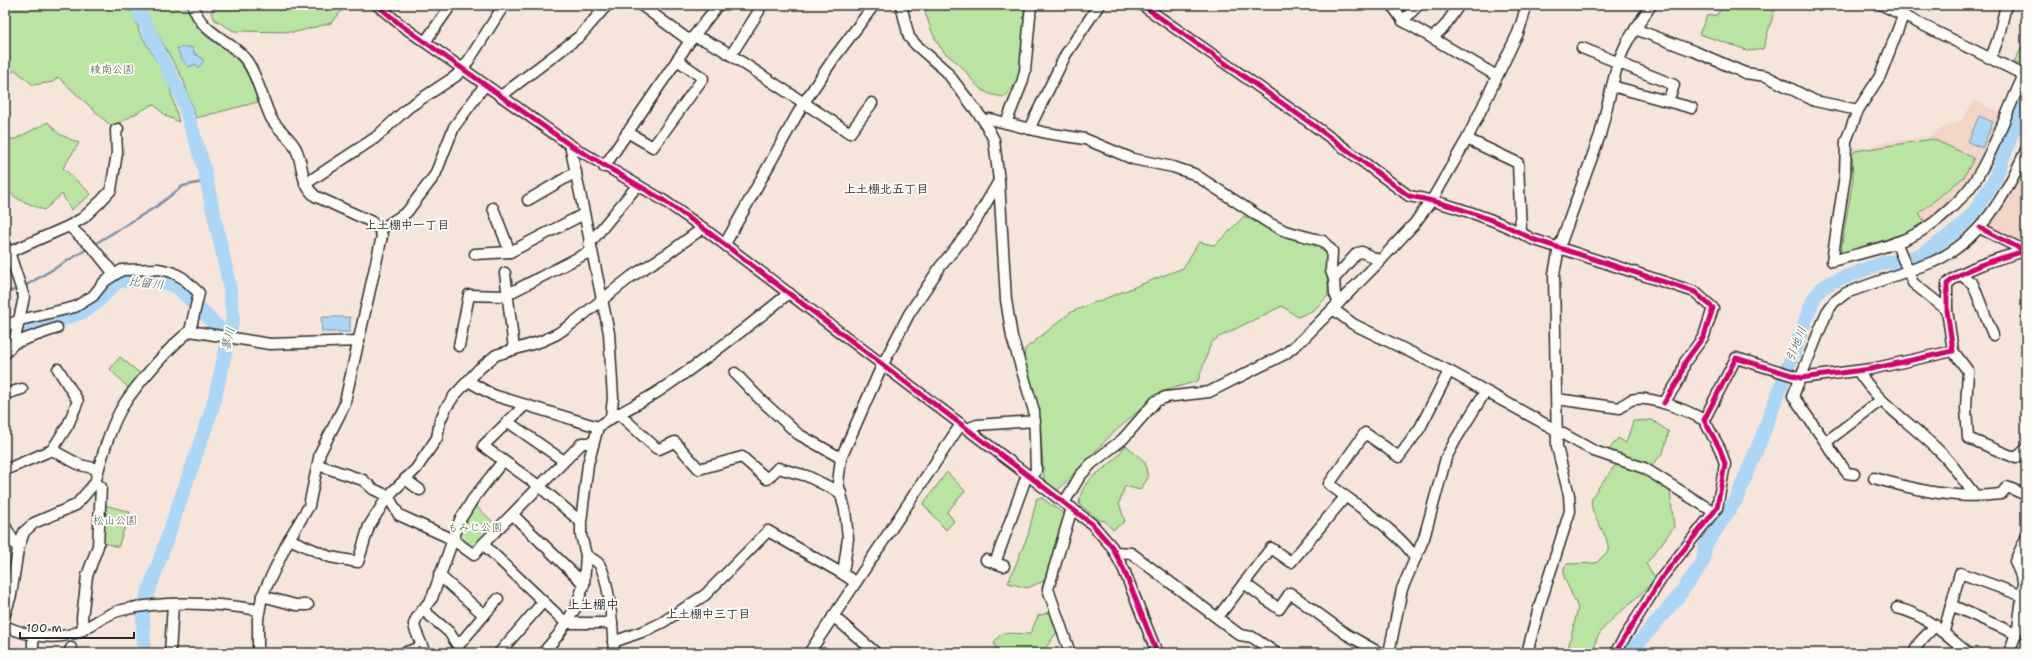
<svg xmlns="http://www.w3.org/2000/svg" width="2031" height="658" font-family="'Shantell Sans','Klee One',sans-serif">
  <rect width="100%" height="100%" fill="#f6e5da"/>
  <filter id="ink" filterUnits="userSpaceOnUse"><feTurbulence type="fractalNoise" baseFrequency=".025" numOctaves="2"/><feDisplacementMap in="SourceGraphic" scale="8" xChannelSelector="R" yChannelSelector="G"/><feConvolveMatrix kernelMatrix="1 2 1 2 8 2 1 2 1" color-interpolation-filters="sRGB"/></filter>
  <g filter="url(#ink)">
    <!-- built -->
    <g fill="#f1d5c6">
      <polygon points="1974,100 2002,113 1979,167 1963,190 1933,219 1908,233 1840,256 1837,254 1848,148 1864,148 1883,142 1928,137 1944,127 1958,122 1965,116"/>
      <polygon points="2026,157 2026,246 1988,226 2014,184"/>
    </g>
    <!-- green -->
    <g fill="#b9e4a1" stroke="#728866">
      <polygon points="5,5 105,5 102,9 106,5 118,5 134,13 139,31 168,81 179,122 166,116 153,104 112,127 58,77 53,82 33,85 15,70 5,77"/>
      <path d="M143 5H188C197 39 214 38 236 59 248 70 253 87 258 102L196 118 183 79 145 12Z"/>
      <polygon points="215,5 347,5 331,23 296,32 234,31 215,20 211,13"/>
      <path d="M923 5H1029L1025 46 1018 81 1005 97C980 95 976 84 962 67 957 61 950 58 945 53 933 40 928 21 923 5Z"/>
      <polygon points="1722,5 1776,5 1763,49 1750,51 1699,34 1707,16 1717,15"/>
      <polygon points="2026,39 2026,68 2014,62"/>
      <polygon points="48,122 59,134 79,143 63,168 91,194 71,210 62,194 44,210 20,200 5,190 5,139 15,139"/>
      <polygon points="1933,139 1974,158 1964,177 1919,213 1925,222 1907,232 1840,255 1853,179 1852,155 1855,151"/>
      <polygon points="1244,216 1271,230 1312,244 1329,255 1328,296 1314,310 1298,317 1282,306 1219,337 1211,343 1198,381 1160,392 1111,435 1057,491 1044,482 1040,419 1024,358 1025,349 1071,312 1183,268 1199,242 1214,245 1224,237"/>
      <polygon points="120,357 142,375 130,390 110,369"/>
      <path d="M1652 420 1669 432 1663 453 1646 472 1670 491 1674 527 1646 564 1655 577C1642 599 1603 620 1596 641 1595 644 1595 649 1595 653H1567L1578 608 1564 577V567L1567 564 1596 563 1608 551C1610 533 1587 514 1592 498 1594 491 1616 466 1621 457L1609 450 1618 438 1626 443 1633 421Z"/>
      <path d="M1126 445 1145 462 1148 478 1140 490 1125 486 1119 503 1125 521 1113 530 1105 521 1099 520 1079 504C1082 480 1095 476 1111 463 1117 458 1121 451 1126 445Z"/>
      <polygon points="947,472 965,491 947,512 954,521 946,530 923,504"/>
      <polygon points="1037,498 1042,498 1064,514 1044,581 1027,588 1008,583 1028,535"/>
      <polygon points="474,504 496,525 477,546 471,548 459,538 462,522"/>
      <polygon points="105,505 130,512 118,547 101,542"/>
      <polygon points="1050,612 1057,632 1042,653 997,653 994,642 1002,633 1030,634 1038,616"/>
    </g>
    <!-- water -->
    <g fill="#abd6f6" stroke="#7892a5">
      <polygon points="189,47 193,48 194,53 203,59 203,62 198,68 196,64 189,67 181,58 177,48"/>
      <polygon points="1979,116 1993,122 1982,148 1968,142"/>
      <polygon points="321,317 350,317 350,332 322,332"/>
    </g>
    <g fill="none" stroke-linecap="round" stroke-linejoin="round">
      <!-- stream -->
      <g stroke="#7892a5" stroke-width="2.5">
        <polyline points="93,245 157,206 183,186 207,181"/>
        <polyline points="23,287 89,248"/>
        <polyline points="5,293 18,289"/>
      </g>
      <!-- river -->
      <g stroke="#abd6f6" stroke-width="14">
        <polyline points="137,5 141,16 181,95 203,164 229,283 233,318 213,406 146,599 143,614 144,653"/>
        <polyline points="5,336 34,330 85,311 96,303 117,282 127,280 166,283 177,287 219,328 229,342"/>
        <polyline points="1630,653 1677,598 1703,562 1705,546 1736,500 1761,439 1814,298 1822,288 1832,282 1885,262 1898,262 1923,254 1957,230 1974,212 1994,181 2017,121 2026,105"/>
      </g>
      <defs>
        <g id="minor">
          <path d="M193 5C201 36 236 40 250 66 259 82 263 101 271 118 278 130 290 137 296 149 304 166 300 183 315 196L372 222 380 230 382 236 344 406 320 453 309 506 289 539 262 596 258 619V653"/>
          <polyline points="377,5 401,25 570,145 663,200 703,228 1092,524 1112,547 1124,570 1157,653"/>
          <polyline points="641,5 690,41"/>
          <polyline points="901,5 909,37 916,45 946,71 984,121 994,140 999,181 1006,300 1012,337 1034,411 1036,470 1032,478"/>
          <path d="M1142 5 1316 127 1409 196C1445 202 1501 221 1532 239L1695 292 1713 308 1704 336 1685 362 1680 378 1664 403"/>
          <polyline points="1392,5 1403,21 1497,76"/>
          <polyline points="1882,5 2026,76"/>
          <path d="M1903 16 1880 76 1858 110 1846 141 1845 175 1832 261C1860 253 1892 247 1918 233 1936 223 1963 199 1974 182 1995 149 2007 110 2024 75"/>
          <polyline points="1403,21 1418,5"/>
          <polyline points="1635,29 1696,52 1745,73 1766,76 1815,101 1858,110"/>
          <polyline points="693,37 704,40 720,48 850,133 872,103"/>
          <polyline points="1432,38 1444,27 1459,5"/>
          <polyline points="425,42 451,5"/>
          <polyline points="1582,48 1674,85 1668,101"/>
          <polyline points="731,55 759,11"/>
          <polyline points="1991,58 1998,39 2006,5"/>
          <polyline points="1612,86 1692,108"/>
          <polyline points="501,96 580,36 607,5"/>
          <polyline points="984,121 990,119 1046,133 1085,139 1133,159 1173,167 1194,174 1269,223 1285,231 1323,241 1332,251 1331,271 1334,279 1335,294 1339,303"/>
          <polyline points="1006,123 1022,83 1025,71 1031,5"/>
          <polyline points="1029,129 1066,54 1099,5"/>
          <polyline points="627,132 653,147 703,78 677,60"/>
          <polyline points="1467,139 1518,163 1521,232"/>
          <polyline points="570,145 609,333 613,398 611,417"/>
          <polyline points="604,167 690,41 718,5"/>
          <polyline points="305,184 375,138 409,107 456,76 467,63 504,5"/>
          <polyline points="528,200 576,172"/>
          <polyline points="493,208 510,252"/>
          <polyline points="69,226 94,249 114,274"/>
          <polyline points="380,230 407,212 435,175 454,127 485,85"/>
          <polyline points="1896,242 1913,283 1947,310"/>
          <polyline points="589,244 637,186"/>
          <polyline points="725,244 803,104 834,58 874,5"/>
          <polyline points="5,247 9,252 24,297 14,343 5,354"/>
          <polyline points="5,254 69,226 83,218 101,201 111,190 117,153 116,130 118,129"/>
          <polyline points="475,254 510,252 584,214"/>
          <polyline points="505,273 514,349"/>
          <polyline points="1960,274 1973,284 1993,335"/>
          <polyline points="1334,279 1357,253 1362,252 1380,261"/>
          <polyline points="1333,309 1353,324 1449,371 1594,451 1644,468 1714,512"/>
          <path d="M5 326 20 320 75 307 93 296 105 281 122 270 159 269 172 272 183 278 199 293 190 331C170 346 132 389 120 411 110 429 100 462 95 483L101 487 98 546 87 576 82 618 83 630"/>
          <polyline points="190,331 270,344 359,341"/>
          <polyline points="14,343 57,328"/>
          <polyline points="459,346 469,295 504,296 591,251"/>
          <polyline points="1953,351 1968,371 1966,408 1968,438 2016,458 2026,449"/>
          <path d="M1858 371C1880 406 1917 427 1945 457 1956 469 1965 483 1975 495"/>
          <polyline points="735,373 759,398 798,434 841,458"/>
          <polyline points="468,381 493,395 598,427"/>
          <polyline points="5,394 22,389"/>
          <path d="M1557 399 1620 408C1623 405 1627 402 1631 400 1648 394 1688 411 1704 420"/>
          <polyline points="525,405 483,446 539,486 581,522"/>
          <polyline points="618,413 656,448 659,449 675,442 699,469 742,457 767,479 778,468 807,476 841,493"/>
          <polyline points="508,422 564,461"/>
          <polyline points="967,429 977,425 1035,421"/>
          <polyline points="1826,442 1881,400"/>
          <polyline points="593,443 582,443 483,544 566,623 612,623"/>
          <polyline points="52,450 80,465 98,469"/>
          <polyline points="318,465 363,480 373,489 388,496 399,515 452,539 474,555 483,544"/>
          <polyline points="5,470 52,450 68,425 78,401 58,369"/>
          <path d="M1854 474 1847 473 1793 396 1827 312 1834 302 1846 293 1933 262C1981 240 2005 196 2026 150"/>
          <path d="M1874 478C1916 490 1958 500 2001 494L2007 487 2026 495"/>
          <polyline points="405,479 420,490"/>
          <polyline points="1064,503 1080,476 1091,464 1123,439 1156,401 1166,397 1209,392 1285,354 1303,339 1380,261 1414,224 1432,200 1467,139 1518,33 1523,18 1526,5"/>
          <polyline points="513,515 584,584"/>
          <polyline points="5,526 18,549"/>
          <polyline points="289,539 330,557 358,562 369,526 388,496 416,469 437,438 440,421 446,408 454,396 479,369 496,355 542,341 557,334 573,323 632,276 667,254 703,228"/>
          <polyline points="1115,552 1131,553 1240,635 1252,637 1276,653"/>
          <path d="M586 555C590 558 597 561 599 564 610 580 613 633 614 653"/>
          <path d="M1415 558C1401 533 1353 503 1329 484L1365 433 1399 457 1420 428 1449 371"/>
          <polyline points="986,560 1004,566"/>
          <polyline points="995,563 1027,475"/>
          <polyline points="855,582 843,574 848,538 845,510 838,483 841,458 880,370 909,314 940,267 971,229 999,181"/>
          <polyline points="1244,583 1279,609 1290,593 1346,634 1380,653"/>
          <polyline points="262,596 296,605 308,605"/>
          <polyline points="1951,605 2016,634"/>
          <path d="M1897 608C1927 615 1945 635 1968 653"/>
          <polyline points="423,610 449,632 458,646 484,615 439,575"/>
          <polyline points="5,614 11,595 18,549 24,532 34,523 76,505 95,483"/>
          <polyline points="484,615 498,599"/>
          <polyline points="833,616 876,653"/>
          <polyline points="1218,617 1271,548 1291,562 1345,497"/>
          <path d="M5 626C26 636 60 642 82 630 96 623 107 613 122 610 166 600 215 603 259 610"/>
          <polyline points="1944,631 1960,573 2023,596"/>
          <polyline points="33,634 33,653"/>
          <polyline points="613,642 647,630 663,622 705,595 768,531 843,574"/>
          <polyline points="71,648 72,653"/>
          <polyline points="170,653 173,604"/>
          <polyline points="403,653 422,647"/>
          <polyline points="425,653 415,629 414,624 417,617 432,598 460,520 473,499 503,461"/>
          <polyline points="499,653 543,602"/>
          <path d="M543 653 559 634 576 607 584 584 586 555 581 535V522L588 464 598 427C617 413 639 404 659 391 705 360 747 328 789 293"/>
          <polyline points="809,653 961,424"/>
          <polyline points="1070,653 1048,589 1072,508"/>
          <polyline points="1389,653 1402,589 1424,538 1446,458 1456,439 1485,392"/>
          <polyline points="1527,653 1540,604 1570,511 1569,495 1557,447 1554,274 1559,248 1600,135 1618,62 1627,42 1651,5"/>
          <path d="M1615 653 1663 576 1717 508 1725 464 1720 449 1704 420 1736 358 1801 378 1871 369 1953 351 1947 310V284C1965 267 2001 258 2025 251L1980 228"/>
          <path d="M1915 653C1916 641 1929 635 1935 625"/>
          <polyline points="2009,653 2018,628 2024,583 2015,561 2026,538"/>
        </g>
      </defs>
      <!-- minor casing -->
      <use href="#minor" stroke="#2b2b2b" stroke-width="13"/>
      <!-- minor -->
      <use href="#minor" stroke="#fdfcf7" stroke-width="10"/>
      <defs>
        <g id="cycleway">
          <polyline points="377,5 401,25 570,145 663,200 703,228 1092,524 1112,547 1124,570 1157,653"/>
          <path d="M1142 5 1316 127 1409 196C1445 202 1501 221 1532 239L1695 292 1713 308 1704 336 1685 362 1680 378 1664 403"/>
          <path d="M1615 653 1663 576 1717 508 1725 464 1720 449 1704 420 1736 358 1801 378 1871 369 1953 351 1947 310V284C1965 267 2001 258 2025 251L1980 228"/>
        </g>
      </defs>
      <!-- cycleway casing -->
      <use href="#cycleway" stroke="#fdfcf7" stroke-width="8"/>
      <!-- cycleway -->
      <use href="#cycleway" stroke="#d6006c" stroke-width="5"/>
    </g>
  </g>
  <g text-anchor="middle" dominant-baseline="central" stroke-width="4" stroke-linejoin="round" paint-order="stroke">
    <!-- park labels -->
    <g font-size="11" fill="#4e5948" stroke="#fdfcf7">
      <text x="112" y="69">綾南公園</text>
      <text x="115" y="520">松山公園</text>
      <text x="475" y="527">もみじ公園</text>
    </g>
    <!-- neighbourhood labels -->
    <g font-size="12" font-weight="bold" fill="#2b2b2b" stroke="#fdfcf7">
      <text x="886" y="189">上土棚北五丁目</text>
      <text x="407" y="225">上土棚中一丁目</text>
      <text x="708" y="614">上土棚中三丁目</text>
    </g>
    <!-- water labels -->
    <g font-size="12" font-style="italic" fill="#4b565e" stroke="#fdfcf7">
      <text transform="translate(146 283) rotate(6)">比留川</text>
      <text transform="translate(228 339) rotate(-77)">蓼川</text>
      <text transform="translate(1796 344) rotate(-69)">引地川</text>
    </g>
    <!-- quarter labels -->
    <g font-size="13" font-weight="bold" fill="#2b2b2b" stroke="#fdfcf7">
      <text x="593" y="604">上土棚中</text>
    </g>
  </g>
  <!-- margin -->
  <rect width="2031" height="658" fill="none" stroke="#fdfcf7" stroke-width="20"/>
  <rect x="10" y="10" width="2011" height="638" fill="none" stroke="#2b2b2b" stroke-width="1.5" filter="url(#ink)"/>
  <!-- scale -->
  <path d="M20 632v6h114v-6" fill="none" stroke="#2b2b2b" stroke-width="2"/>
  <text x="26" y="632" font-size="12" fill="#2b2b2b" stroke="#fdfcf7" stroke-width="3" paint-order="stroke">100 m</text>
</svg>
